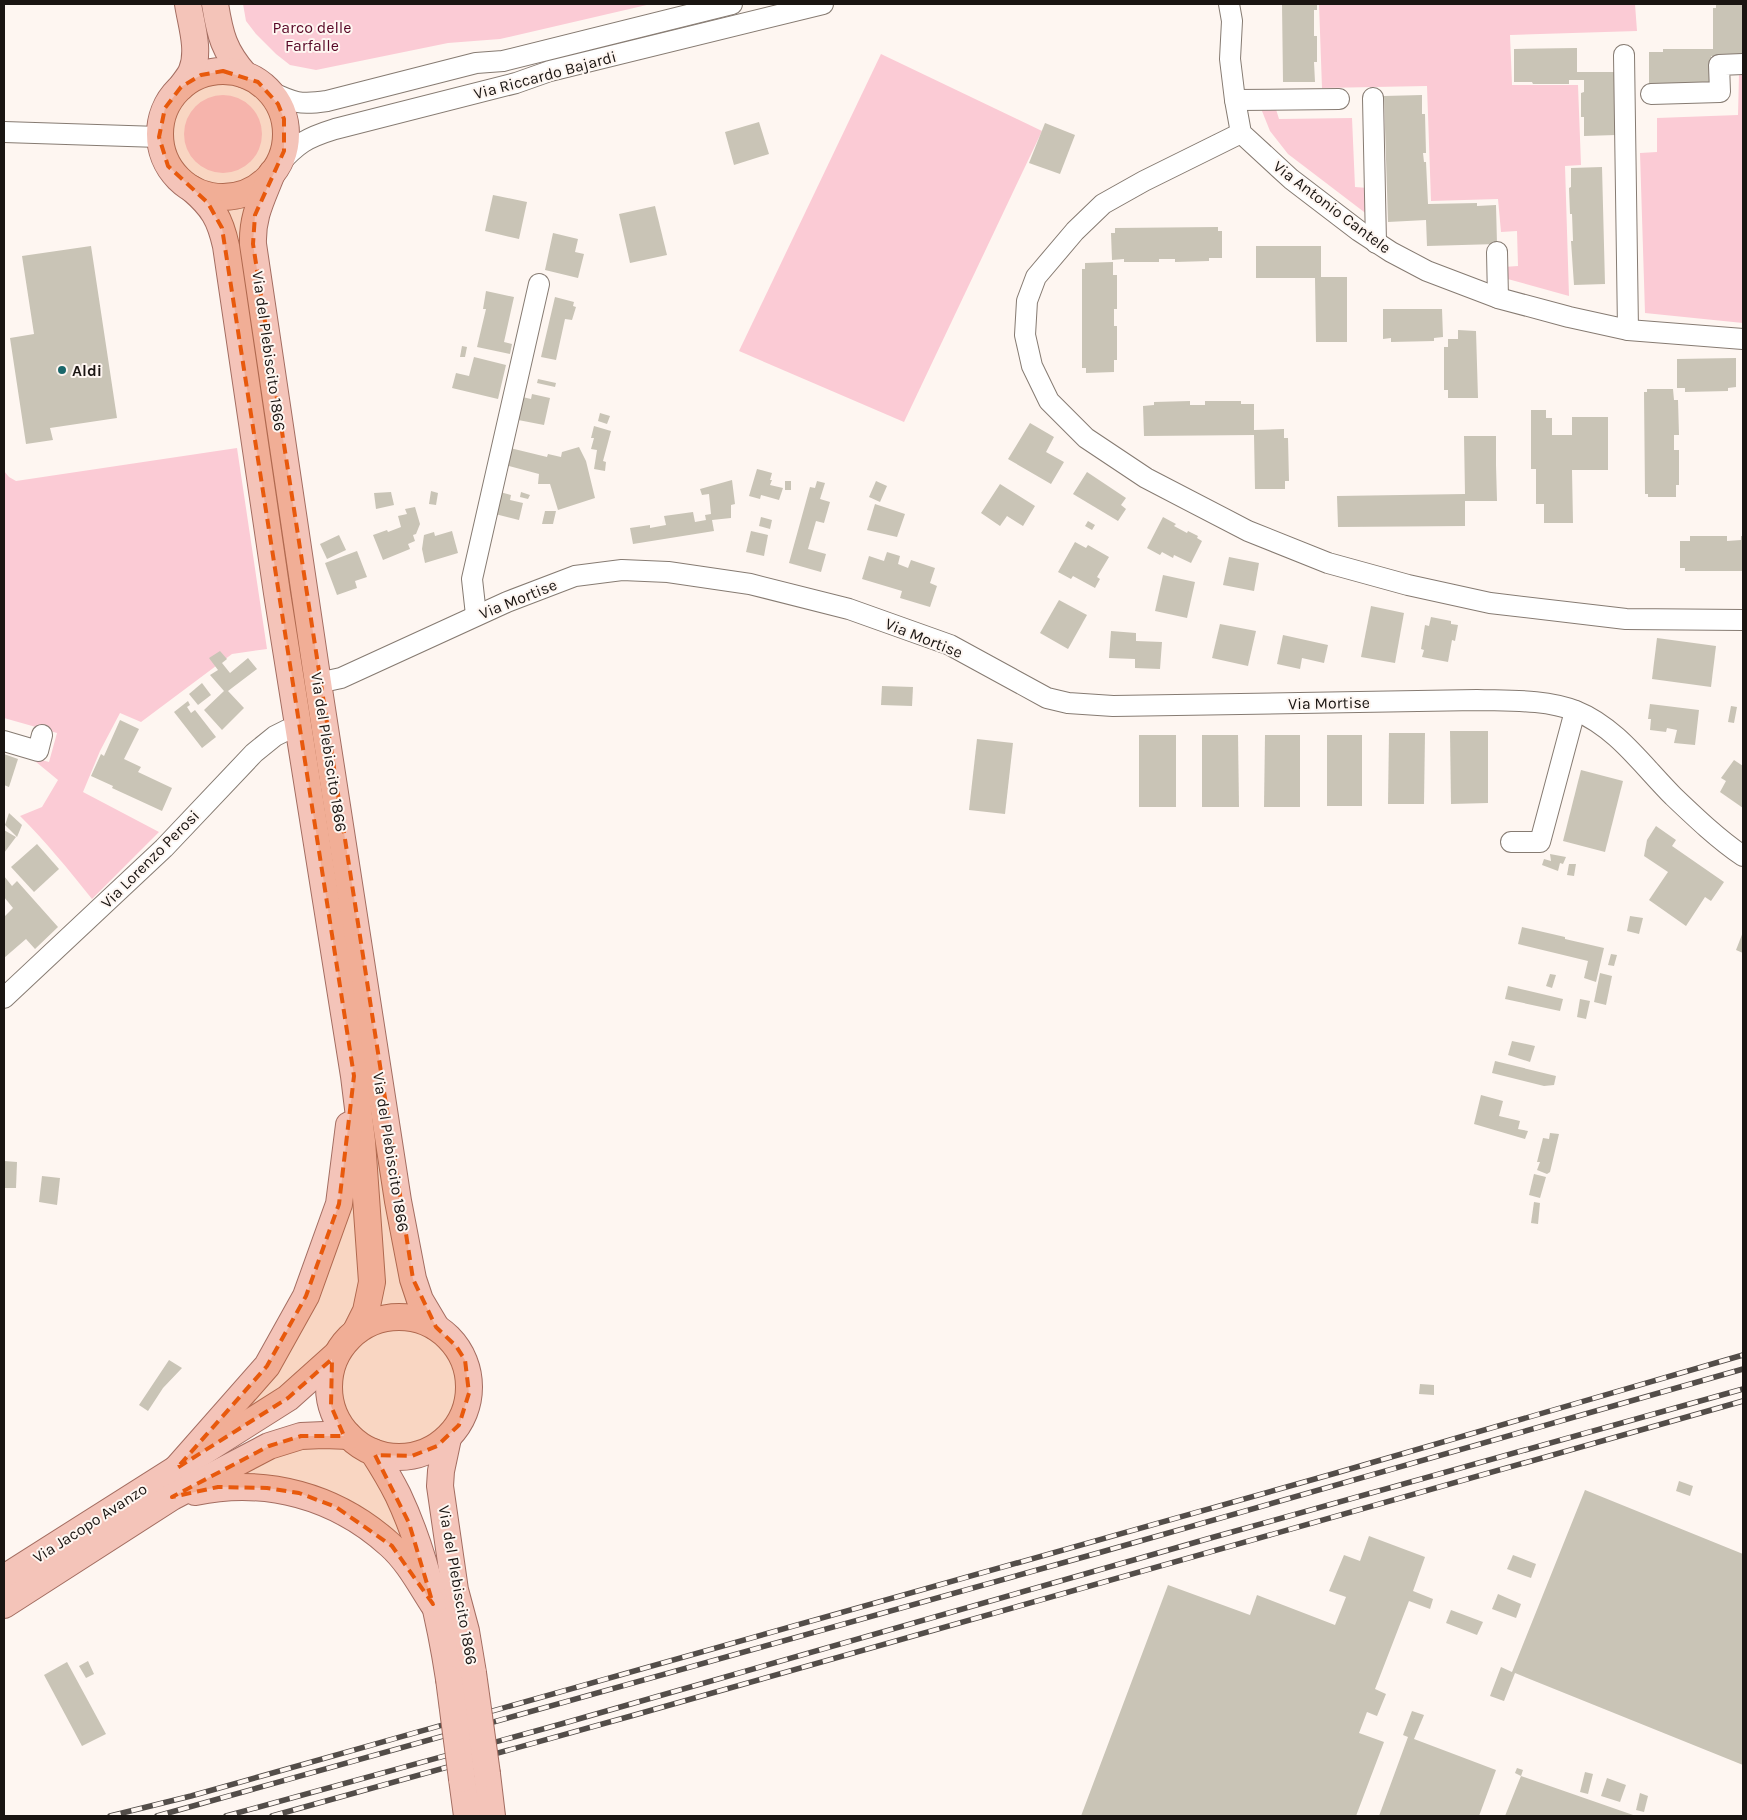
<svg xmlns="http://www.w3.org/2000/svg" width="1747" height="1820" font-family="Karla,sans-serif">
  <rect width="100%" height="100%" fill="#fef6f1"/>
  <!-- green -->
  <g fill="#fbcbd5">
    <polygon points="243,4 651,4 500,39 448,43 316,70 290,65 276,54 256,34 246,21"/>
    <polygon points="1319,4 1635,4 1637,31 1510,35 1512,85 1578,85 1581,165 1565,166 1569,296 1504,278 1503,267 1518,266 1517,231 1501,232 1498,199 1431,201 1427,86 1322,88"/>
    <polygon points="881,54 1042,131 904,422 739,351"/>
    <polygon points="1739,74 1743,74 1743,323 1645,313 1640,153 1657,152 1657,118 1738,115"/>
    <circle cx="223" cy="134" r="39"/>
    <polygon points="1260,106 1275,106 1279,119 1352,118 1355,187 1368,188 1368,215 1288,154 1270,131"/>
    <path d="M237 448 267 649 232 654 141 722 120 713 100 751 83 792 159 832 92 899C69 870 46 842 20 816L42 807 58 780 30 757 49 762 57 733 4 718V471L9 477 16 481Z"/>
  </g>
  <!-- building -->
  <g fill="#c9c4b6">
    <polygon points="1282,4 1317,4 1317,10 1314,10 1314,36 1317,36 1317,62 1314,62 1315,82 1283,82"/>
    <polygon points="1716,4 1743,4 1743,56 1711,56 1712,83 1649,84 1649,52 1663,52 1663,49 1713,49 1713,8 1716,8"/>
    <polygon points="1577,48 1577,72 1615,72 1616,135 1584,136 1584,117 1581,117 1581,93 1584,92 1584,80 1569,80 1569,84 1533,84 1532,82 1514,82 1514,49"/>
    <polygon points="1422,95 1422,114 1425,114 1426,153 1423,153 1424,162 1426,162 1428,204 1477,203 1477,206 1496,205 1497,244 1427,246 1426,220 1388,222 1384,96"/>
    <polygon points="759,122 769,154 734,165 725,132"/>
    <polygon points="1045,123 1075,135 1060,174 1029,163"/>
    <polygon points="1602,167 1605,284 1574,285 1571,241 1573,241 1572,214 1570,214 1569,188 1571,187 1571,168"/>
    <polygon points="493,195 527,202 519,239 485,231"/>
    <polygon points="655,206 667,255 630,263 619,214"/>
    <polygon points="1218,227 1218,231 1222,231 1222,258 1209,258 1209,261 1175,262 1175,259 1159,259 1159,262 1124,262 1124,259 1112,260 1111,233 1115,233 1115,228"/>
    <polygon points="553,233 578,239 575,252 584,254 578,278 545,270"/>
    <polygon points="91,246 117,418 50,428 53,440 26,444 10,338 34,334 22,256"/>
    <polygon points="1256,246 1321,246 1321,277 1347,277 1347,342 1316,342 1315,278 1256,278"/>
    <polygon points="1113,262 1113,275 1117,275 1117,309 1114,309 1114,326 1117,326 1117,360 1114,360 1114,372 1086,373 1086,368 1082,368 1082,269 1085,269 1085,263"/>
    <polygon points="486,291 514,297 504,342 512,344 510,354 477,347 486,309 483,309"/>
    <polygon points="555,297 574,302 573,306 576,307 572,320 565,319 556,360 541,357"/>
    <polygon points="1383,309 1442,309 1443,337 1434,338 1434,341 1391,342 1391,338 1383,339"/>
    <polygon points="1458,330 1476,331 1478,398 1448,398 1448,390 1444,390 1444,347 1448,347 1448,339 1458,339"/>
    <polygon points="462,346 467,347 465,357 460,357"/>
    <polygon points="474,357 506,365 498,399 452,388 456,373 469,376"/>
    <polygon points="1736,358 1736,387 1728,388 1728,391 1685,392 1685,388 1677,388 1677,359"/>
    <polygon points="538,379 556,383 555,387 537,383"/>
    <polygon points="1647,389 1673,389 1674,400 1678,400 1679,435 1674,435 1674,450 1679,450 1679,485 1676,485 1676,497 1648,497 1648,494 1645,494 1644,392 1647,392"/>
    <polygon points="532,394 550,398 544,425 513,419 518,396 531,399"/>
    <polygon points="1190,401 1190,405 1205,405 1205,401 1241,401 1241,404 1254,404 1254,430 1284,429 1284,438 1288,438 1289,481 1285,481 1285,489 1255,489 1254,435 1144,436 1143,406 1154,405 1154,402"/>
    <polygon points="1531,410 1546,410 1546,418 1552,418 1552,435 1572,435 1572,417 1608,417 1608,470 1572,470 1573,523 1544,523 1544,504 1536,504 1536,469 1531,469"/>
    <polygon points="600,413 610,416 607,424 598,421"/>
    <polygon points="1030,423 1054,437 1046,452 1064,462 1051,484 1008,459"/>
    <polygon points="594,426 611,431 603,461 606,462 605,471 594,469 597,450 591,449 594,438 591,438"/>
    <polygon points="1464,436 1496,436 1496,465 1497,501 1465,501 1465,526 1338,527 1337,496 1465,494"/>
    <polygon points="579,447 586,461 595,498 558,510 550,484 538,484 539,474 505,465 510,448 547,457 548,454 561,457 562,452"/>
    <polygon points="757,469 772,473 770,480 772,480 770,485 783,488 779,500 761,495 760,499 749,496"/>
    <polygon points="1087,472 1126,498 1121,505 1126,509 1118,521 1073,494"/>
    <polygon points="732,480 735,504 731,505 731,518 712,520 714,531 633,544 630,528 650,525 650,528 666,525 664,516 693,512 695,522 706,520 705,515 711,514 709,494 702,495 700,489"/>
    <rect x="785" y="481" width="6" height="9"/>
    <polygon points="817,481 825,483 820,499 830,502 824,523 816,521 808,549 826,554 821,572 789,563 810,487 815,488"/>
    <polygon points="876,481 887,486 880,502 869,497"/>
    <polygon points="1000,484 1035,506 1023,526 1007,516 1000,526 981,513"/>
    <polygon points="493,490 511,495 510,500 523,503 519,520 487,512"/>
    <polygon points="431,491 438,493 436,505 429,504"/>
    <polygon points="391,492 394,505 376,509 374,493"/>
    <polygon points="521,492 530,495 528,499 520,497"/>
    <polygon points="875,504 905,514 897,537 867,530"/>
    <polygon points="415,507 420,524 416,534 413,535 415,541 408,544 410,549 383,560 373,535 387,530 388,532 401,527 398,516 407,514 405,509"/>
    <polygon points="545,511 556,511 553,524 542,524"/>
    <polygon points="761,517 772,520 770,529 759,526"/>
    <polygon points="1163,517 1176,524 1174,526 1187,533 1188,531 1198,536 1197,538 1202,541 1191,563 1174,555 1173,558 1162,552 1160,555 1147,548"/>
    <polygon points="1088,521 1095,525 1092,530 1085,526"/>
    <polygon points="452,531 458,553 425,563 422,549 424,535 434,532 435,536"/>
    <polygon points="751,531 768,535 764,556 746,552"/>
    <polygon points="339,535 346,550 327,559 320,544"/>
    <polygon points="1690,536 1727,536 1727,541 1741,540 1741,536 1743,536 1743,571 1685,571 1685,568 1680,568 1680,541 1690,541"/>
    <polygon points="1075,542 1086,548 1088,545 1109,557 1097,577 1100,579 1095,588 1073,576 1071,579 1058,572"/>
    <polygon points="357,551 367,577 355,581 357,588 337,595 325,563"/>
    <polygon points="887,552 900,556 898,564 908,568 911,560 935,568 930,583 937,586 930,607 900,598 902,591 862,579 869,556 884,561"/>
    <polygon points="1229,557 1259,563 1254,591 1223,585"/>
    <polygon points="1163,575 1195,582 1187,618 1155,611"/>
    <polygon points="1059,600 1087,615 1068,649 1040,633"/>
    <polygon points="1371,606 1404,613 1395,663 1361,657"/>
    <polygon points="1431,617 1451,621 1451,624 1458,625 1455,641 1452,640 1448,662 1422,657 1424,650 1421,649 1425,625 1429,626"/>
    <polygon points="1220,624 1256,631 1248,666 1212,658"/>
    <polygon points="1111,631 1136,633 1136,641 1162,642 1160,669 1135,668 1135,659 1109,658"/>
    <polygon points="1283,635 1328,645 1324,663 1302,658 1300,669 1277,664"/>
    <polygon points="1657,638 1716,646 1711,687 1652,679"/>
    <polygon points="220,651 227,659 222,663 230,673 248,658 257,669 228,691 244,708 222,730 204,710 224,691 210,675 218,670 209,658"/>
    <polygon points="202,683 211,695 198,705 189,694"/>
    <polygon points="882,686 913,687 912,706 881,705"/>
    <polygon points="188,701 190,705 187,707 191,713 195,710 216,737 202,748 174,712"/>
    <polygon points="1650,704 1699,710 1695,745 1674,743 1677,730 1667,728 1666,732 1650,730 1651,719 1648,719"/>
    <polygon points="1731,706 1737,707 1734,723 1728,722"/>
    <polygon points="120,720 139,729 124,759 141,767 138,772 172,788 162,811 112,788 113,786 91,776 101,754 104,756"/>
    <polygon points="1450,731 1488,731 1488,803 1451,804"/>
    <polygon points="1389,733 1425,733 1424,804 1388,804"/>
    <rect x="1139" y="735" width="37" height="72"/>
    <polygon points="1202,735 1238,735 1239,807 1202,807"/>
    <polygon points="1265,735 1300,735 1300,807 1264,807"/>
    <rect x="1327" y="735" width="35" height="71"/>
    <polygon points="977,739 1013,743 1005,814 969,810"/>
    <polygon points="4,754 18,759 9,787 4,785"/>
    <polygon points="1734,760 1743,766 1743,808 1720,792 1726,781 1721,778"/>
    <polygon points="1581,770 1623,781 1605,852 1563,841"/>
    <polygon points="9,813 22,825 17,837 5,825"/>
    <polygon points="1656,826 1676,840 1672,846 1724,882 1711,901 1705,897 1686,926 1649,900 1668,872 1644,856 1647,840"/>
    <polygon points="4,830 16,837 4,853"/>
    <polygon points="37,844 59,869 34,892 11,867"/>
    <polygon points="1550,854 1566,857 1563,864 1560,863 1558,871 1542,865 1544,859 1551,861"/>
    <polygon points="1569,864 1576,864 1574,876 1567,875"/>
    <polygon points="4,876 12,886 17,881 58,927 35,949 26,939 4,958 4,917 13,908 4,897"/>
    <polygon points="1630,916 1643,918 1639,934 1627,931"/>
    <polygon points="1522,927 1565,937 1565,939 1604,948 1596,982 1584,978 1588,961 1518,944"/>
    <polygon points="1743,932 1743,953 1736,950"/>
    <polygon points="1611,954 1617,955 1614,966 1608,965"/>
    <polygon points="1600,973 1612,976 1606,1005 1594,1002"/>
    <polygon points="1550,974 1556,975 1552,988 1546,986"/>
    <polygon points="1508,986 1563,999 1560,1011 1505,999"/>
    <polygon points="1580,999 1590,1001 1586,1019 1577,1017"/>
    <polygon points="1512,1041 1535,1046 1530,1062 1508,1055"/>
    <polygon points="1495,1061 1556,1076 1554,1085 1544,1086 1492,1073"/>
    <polygon points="1481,1095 1503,1101 1499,1116 1520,1121 1518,1129 1528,1131 1525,1139 1474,1124"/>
    <polygon points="1550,1133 1559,1134 1550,1172 1547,1174 1537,1170 1540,1162 1537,1162 1543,1138 1549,1139"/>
    <polygon points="4,1161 17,1162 16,1188 4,1188"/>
    <polygon points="1534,1174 1546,1177 1540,1198 1529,1195"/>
    <polygon points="42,1176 60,1178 57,1205 39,1202"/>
    <polygon points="1534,1202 1540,1203 1538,1224 1531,1223"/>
    <polygon points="169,1360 182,1368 163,1388 148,1411 139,1405"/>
    <polygon points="1420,1384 1434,1385 1434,1395 1419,1394"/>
    <polygon points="1679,1481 1693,1486 1690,1496 1676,1491"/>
    <polygon points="1585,1490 1743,1554 1743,1765 1515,1673 1504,1701 1490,1696 1501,1667 1512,1672"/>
    <polygon points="1369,1536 1425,1557 1413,1591 1433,1599 1430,1609 1409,1601 1375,1689 1386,1694 1377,1716 1367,1712 1359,1733 1384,1742 1356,1816 1081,1816 1168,1585 1250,1615 1257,1595 1335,1625 1346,1597 1329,1591 1344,1555 1360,1561"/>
    <polygon points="1513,1555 1536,1564 1531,1578 1507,1569"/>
    <polygon points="1498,1594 1521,1604 1516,1618 1492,1609"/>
    <polygon points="1451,1610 1483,1622 1477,1635 1446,1623"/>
    <polygon points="88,1661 94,1674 86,1678 79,1666"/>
    <polygon points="67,1662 106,1734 82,1746 44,1675"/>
    <polygon points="1412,1711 1424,1715 1414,1739 1496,1770 1479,1816 1379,1816 1408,1737 1403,1735"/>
    <polygon points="1517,1768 1523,1770 1521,1776 1636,1816 1505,1816 1521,1776 1515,1773"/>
    <polygon points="1585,1772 1593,1774 1588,1794 1580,1792"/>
    <polygon points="1607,1778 1626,1785 1620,1802 1601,1796"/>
    <polygon points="1640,1793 1648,1796 1644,1812 1636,1810"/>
  </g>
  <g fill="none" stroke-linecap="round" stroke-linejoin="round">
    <defs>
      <g id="minor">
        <polyline points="1229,4 1232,21 1230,59 1235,100 1241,133 1291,179 1359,231 1391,252 1427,271 1498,298 1569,317 1628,330 1743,339"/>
        <polyline points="1624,55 1628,330"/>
        <path d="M269 91C294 103 300 105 327 101L476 63 503 61 732 4"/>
        <polyline points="1651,94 1720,92 1719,65 1743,64"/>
        <polyline points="1373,98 1376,243"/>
        <polyline points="1235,100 1339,99"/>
        <polyline points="4,132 159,137"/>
        <polyline points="1241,133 1144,181 1103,204 1075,231 1036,277 1027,301 1025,335 1032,366 1049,401 1086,438 1146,478 1248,531 1328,563 1408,585 1490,603 1626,619 1743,620"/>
        <path d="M277 166C298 143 306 138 335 129L516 83 550 71 823 4"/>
        <polyline points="1497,252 1498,298"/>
        <polyline points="476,615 472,579 539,284"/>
        <path d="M318 683 341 678 507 602 575 576 622 570 668 572 750 584 849 609 950 645 1047 698 1068 703 1113 706 1477 700C1509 701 1545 699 1576 711 1616 727 1643 766 1673 796 1695 817 1718 839 1743 856"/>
        <polyline points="4,741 38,751 42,735"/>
        <polyline points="1511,842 1540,842 1575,711"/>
        <polyline points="4,998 164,848 254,753 275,736 287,730 299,728"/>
      </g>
      <g id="major">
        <path d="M215 4C220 35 224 51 245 75"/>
        <circle cx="223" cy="134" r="63"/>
        <path d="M181 87C185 81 190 76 192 70 200 50 191 24 188 4"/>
        <path d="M272 173C262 199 252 216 253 244L318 683 398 1201 413 1279 420 1300 436 1327"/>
        <path d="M192 189C213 207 220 219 226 246L277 593 354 1076 362 1141 372 1282 366 1311 356 1331"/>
        <circle cx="399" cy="1387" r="70"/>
        <polyline points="448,1438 441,1471 440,1486 455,1590 466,1631 473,1673"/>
        <path d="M373 1452C382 1466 391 1481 398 1495 424 1550 440 1620 449 1679"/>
        <polyline points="177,1468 267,1366 306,1296 339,1204 349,1125"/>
        <path d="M195 1492C266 1477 336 1496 390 1545 408 1561 420 1584 433 1604"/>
        <polyline points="4,1578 288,1398 336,1355"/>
        <polyline points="4,1605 172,1497 269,1446 301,1436 324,1435 349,1436"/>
        <polyline points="487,1774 492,1816"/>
        <polyline points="462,1779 467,1816"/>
      </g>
    </defs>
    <!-- minor casing -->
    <use href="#minor" stroke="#867b72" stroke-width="22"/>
    <!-- major casing -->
    <use href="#major" stroke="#a36d61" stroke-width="28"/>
    <!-- minor -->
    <use href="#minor" stroke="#fff" stroke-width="20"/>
    <!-- major -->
    <use href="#major" stroke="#f4c4b9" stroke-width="26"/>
    <defs>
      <g id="rail">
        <polyline points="110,1816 191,1796 1336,1473 1743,1355"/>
        <polyline points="157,1816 1098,1553 1743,1369"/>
        <polyline points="226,1816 561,1724 1214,1537 1743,1389"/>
        <polyline points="272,1816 631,1716 1743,1401"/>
      </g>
    </defs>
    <!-- rail casing -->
    <use href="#rail" stroke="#534d49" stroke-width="5.5"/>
    <!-- rail -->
    <use href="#rail" stroke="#fef6f1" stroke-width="4" stroke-dasharray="11" stroke-linecap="butt"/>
    <defs>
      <g id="major-bridge">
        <polyline points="473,1673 487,1774"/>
        <polyline points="449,1679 462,1779"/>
      </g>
    </defs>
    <!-- major-bridge casing -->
    <use href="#major-bridge" stroke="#a36d61" stroke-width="28" stroke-linecap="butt"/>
    <!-- major-bridge -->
    <use href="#major-bridge" stroke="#f4c4b9" stroke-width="26"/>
  </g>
  <!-- marked area -->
  <path fill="#e8590c" fill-opacity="0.2" stroke="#e8590c" stroke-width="4" stroke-dasharray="10 6" stroke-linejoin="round" d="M223 71 258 82 278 104 284 119V151L255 215 253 244 413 1279 436 1327 456 1346 465 1360 469 1393 459 1425 437 1446 412 1456 375 1455 409 1523 433 1604 392 1546 336 1507 299 1493 267 1488 218 1487 172 1497 269 1446 301 1436H344L331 1406 332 1359 288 1398 177 1468 267 1366 306 1296 339 1204 354 1076 222 228 208 203 168 166 159 137 165 108 181 87 201 75Z"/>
  <!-- markers -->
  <circle fill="#19676a" stroke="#fef6f1" stroke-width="2" cx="62" cy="370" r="5"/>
  <g text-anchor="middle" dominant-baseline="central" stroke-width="4" stroke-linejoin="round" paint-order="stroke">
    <!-- park labels -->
    <g font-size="16" fill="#580827" stroke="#fef6f1">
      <text x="312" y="27">Parco delle<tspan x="312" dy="18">Farfalle</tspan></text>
    </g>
    <!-- street labels -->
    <g font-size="16" fill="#1a1512" stroke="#fef6f1">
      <text transform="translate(545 75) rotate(-15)">Via Riccardo Bajardi</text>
      <text transform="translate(1332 207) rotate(37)">Via Antonio Cantele</text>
      <text transform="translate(269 351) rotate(82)">Via del Plebiscito 1866</text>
      <text transform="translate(518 599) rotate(-22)">Via Mortise</text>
      <text transform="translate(924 638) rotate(22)">Via Mortise</text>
      <text transform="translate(1329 703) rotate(-1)">Via Mortise</text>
      <text transform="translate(329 752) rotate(81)">Via del Plebiscito 1866</text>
      <text transform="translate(150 859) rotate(-45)">Via Lorenzo Perosi</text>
      <text transform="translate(391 1152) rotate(81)">Via del Plebiscito 1866</text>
      <text transform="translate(90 1523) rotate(-33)">Via Jacopo Avanzo</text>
      <text transform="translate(458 1585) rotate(80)">Via del Plebiscito 1866</text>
    </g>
    <!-- poi labels -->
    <g font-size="16" font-weight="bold" fill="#1a1512" stroke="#fef6f1" text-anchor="start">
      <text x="72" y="370">Aldi</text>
    </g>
  </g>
  <!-- border -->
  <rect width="1747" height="1820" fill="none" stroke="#1a1512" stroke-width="10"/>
</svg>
